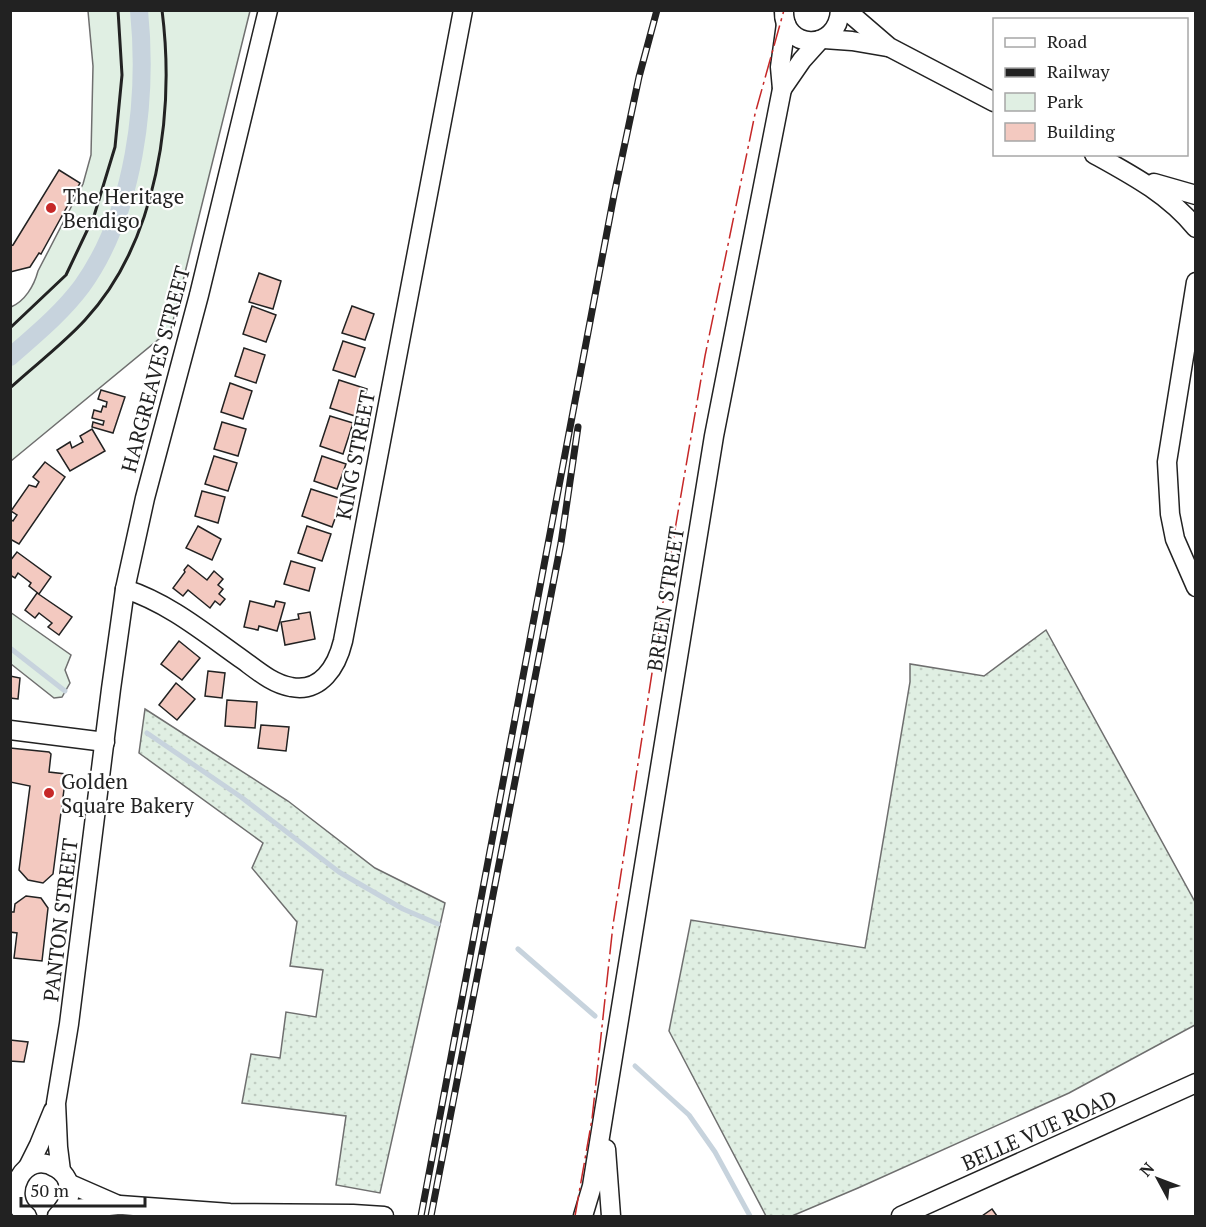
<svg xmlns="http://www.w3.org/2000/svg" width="1206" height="1227" font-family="'PT Serif',serif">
  <defs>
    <pattern id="grass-dots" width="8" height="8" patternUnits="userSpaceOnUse" patternTransform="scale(1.5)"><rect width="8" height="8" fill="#e0efe3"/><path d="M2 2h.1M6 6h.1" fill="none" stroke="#c0cdc2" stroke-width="1.8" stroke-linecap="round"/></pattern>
  </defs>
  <rect width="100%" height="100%" fill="#fff"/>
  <!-- grass -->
  <g fill="url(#grass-dots)" stroke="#6f6f6f" stroke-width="1.5">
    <polygon points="1046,630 1195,902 1195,1025 1069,1093 858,1188 792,1216 766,1216 669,1031 691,920 865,948 910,682 910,664 984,676"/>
    <polygon points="145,709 288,801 375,868 445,903 380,1193 336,1185 346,1116 242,1103 251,1054 280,1058 286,1012 316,1017 323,970 290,966 297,922 252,868 263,843 139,753"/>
  </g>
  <!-- park -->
  <g fill="#e0efe3" stroke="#6f6f6f" stroke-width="1.5">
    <path d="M88 11H250L171 329 11 461V307C25 301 34 286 38 271L83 184 91 155 93 66Z"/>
    <polygon points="10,612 71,655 65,670 70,683 62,697 54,698 11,664"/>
  </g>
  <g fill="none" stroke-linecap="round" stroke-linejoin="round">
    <!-- stream -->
    <g stroke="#c7d3dd" stroke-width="5">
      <polyline points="10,648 65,691"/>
      <polyline points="147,733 241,797 339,872 403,909 438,924"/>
      <polyline points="518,949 595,1016"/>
      <polyline points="635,1066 689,1115 715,1152 750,1216"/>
    </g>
    <!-- canal -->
    <path stroke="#c7d3dd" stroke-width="18" d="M10 357C35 335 62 313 82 286 135 212 148 100 139 10"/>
  </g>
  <!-- building -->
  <g fill="#f3c9c0" stroke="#222" stroke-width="1.5">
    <polygon points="59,170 80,183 41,254 39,253 30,267 10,272 10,246 13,245"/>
    <polygon points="259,273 281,281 273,309 249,302"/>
    <polygon points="252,306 276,315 266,342 243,334"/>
    <polygon points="352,306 374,314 365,340 342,333"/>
    <polygon points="343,341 365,348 355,377 333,370"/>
    <polygon points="244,348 265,355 256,383 235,376"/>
    <polygon points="339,380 367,389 358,417 330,408"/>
    <polygon points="230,383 252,391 243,419 221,412"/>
    <polygon points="101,390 125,397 113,433 92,427 93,422 103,425 104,421 92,418 94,410 101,412 103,406 106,407 107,402 98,399"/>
    <polygon points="330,416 353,423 343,454 320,446"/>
    <polygon points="222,422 246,429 238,456 214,449"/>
    <polygon points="92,429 105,451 70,471 57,450 70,442 72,448 83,442 80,436"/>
    <polygon points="214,456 237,463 228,491 205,484"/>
    <polygon points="322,456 346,464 337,489 314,481"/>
    <polygon points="45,462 65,477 19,544 10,539 10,519 13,521 17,515 11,511 29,485 36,487 39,482 33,477"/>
    <polygon points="311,489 342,499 332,527 302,516"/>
    <polygon points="202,491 225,497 218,523 195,516"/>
    <polygon points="198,526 221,539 212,560 186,548"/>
    <polygon points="307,526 331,534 322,561 298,553"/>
    <polygon points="17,552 51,577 39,594 29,586 31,583 18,573 15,578 10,575 10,561"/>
    <polygon points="291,561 315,568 309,591 284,584"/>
    <polygon points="188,565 207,580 214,571 223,579 218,585 223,589 219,594 225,599 220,605 215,601 210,608 188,590 183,596 173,588 185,572 184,570"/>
    <polygon points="37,593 72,617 59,635 48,627 52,623 39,613 35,618 25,610"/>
    <polygon points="250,601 274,607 276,601 285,603 277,631 259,626 258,630 244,627"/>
    <polygon points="310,612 315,639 285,645 281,622 299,619 298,614"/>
    <polygon points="179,641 200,658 182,680 161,664"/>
    <polygon points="208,671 225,673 222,698 205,696"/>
    <polygon points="10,676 20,678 18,699 10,698"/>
    <polygon points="176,683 195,699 177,720 159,705"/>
    <polygon points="227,700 257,702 255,728 225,726"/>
    <polygon points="261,725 289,727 286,751 258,748"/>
    <polygon points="10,748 49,752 51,754 49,772 66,774 53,874 43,883 28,880 19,870 30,786 10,782"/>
    <polygon points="26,896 41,898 48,908 42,961 14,958 17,933 10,932 10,912 14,912 15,904"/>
    <polygon points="10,1040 28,1042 24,1062 10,1061"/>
    <polygon points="992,1209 997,1216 982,1216"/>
  </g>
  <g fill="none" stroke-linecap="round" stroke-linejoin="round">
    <defs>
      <g id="minor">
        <path d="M784 10C782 50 838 53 840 10"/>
        <polyline points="846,10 889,47 994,102"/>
        <polyline points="824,39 852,41 887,47"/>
        <polyline points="782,89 802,60 820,40"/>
        <path d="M1094 154C1132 175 1168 194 1196 228"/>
        <polyline points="1154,183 1196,195"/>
        <polyline points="1196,282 1167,462 1170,514 1175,539 1196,587"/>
        <path d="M125 589C169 603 206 634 243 660 258 671 273 684 291 687 321 693 337 666 343 641L463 10"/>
        <polyline points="10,730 105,742"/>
        <polyline points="606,1149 611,1216"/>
        <polyline points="28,1167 39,1145 53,1111"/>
        <polyline points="61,1171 58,1147 56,1103 69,1024 111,689 125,589 145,498 199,295 268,10"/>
        <polyline points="68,1183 116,1204"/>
        <polyline points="63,1210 120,1205 230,1213 353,1214 384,1216"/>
        <path d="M27 1216C0 1197 24 1148 56 1168 63 1172 68 1178 69 1187 71 1198 66 1208 57 1216"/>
        <polyline points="583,1216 592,1186 603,1118 714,436 782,89 780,67 786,24"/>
        <polyline points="901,1216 1196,1083"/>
      </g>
    </defs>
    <!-- minor casing -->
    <use href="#minor" stroke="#222" stroke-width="21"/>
    <!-- minor -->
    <use href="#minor" stroke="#fff" stroke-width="18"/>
    <defs>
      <g id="rail">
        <polyline points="421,1216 614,195 639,77 657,10"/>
        <polyline points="431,1216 561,543 578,427"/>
      </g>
    </defs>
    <!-- rail casing -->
    <use href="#rail" stroke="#222" stroke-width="7"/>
    <!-- rail -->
    <use href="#rail" stroke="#fff" stroke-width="4.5" stroke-dasharray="14" stroke-linecap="butt"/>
    <!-- wall -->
    <g stroke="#222" stroke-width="3">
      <polyline points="10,328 66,275 94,216 115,147 122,75 118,10"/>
      <path d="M10 388C35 365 62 345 85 320 158 241 175 113 162 10"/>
    </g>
    <!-- power -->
    <polyline stroke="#c62828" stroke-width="1.5" stroke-dasharray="21 4.5 3 4.5" stroke-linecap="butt" points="575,1216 592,1119 613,925 667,576 705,356 755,114 784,10"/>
  </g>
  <!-- markers -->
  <g fill="#c62828" stroke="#fff" stroke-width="2">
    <circle cx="51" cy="208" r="6"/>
    <circle cx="49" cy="793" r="6"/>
  </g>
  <g text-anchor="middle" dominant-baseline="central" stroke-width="4.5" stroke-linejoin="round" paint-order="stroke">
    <!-- poi labels -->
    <g font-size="21" fill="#222" stroke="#fff" text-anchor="start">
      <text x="63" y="196">The Heritage<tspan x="63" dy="24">Bendigo</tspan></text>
      <text x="61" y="781">Golden<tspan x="61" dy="24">Square Bakery</tspan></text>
    </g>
    <!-- street labels -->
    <g font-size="21" fill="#222" stroke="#fff">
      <text transform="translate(155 369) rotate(-75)">HARGREAVES STREET</text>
      <text transform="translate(355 455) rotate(-79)">KING STREET</text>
      <text transform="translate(665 599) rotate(-81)">BREEN STREET</text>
      <text transform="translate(60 920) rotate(-83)">PANTON STREET</text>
      <text transform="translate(1039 1130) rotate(-24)">BELLE VUE ROAD</text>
    </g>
  </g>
  <!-- border -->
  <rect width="1206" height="1227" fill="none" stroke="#222222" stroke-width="24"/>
  <!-- legend -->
  <rect x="993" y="18" width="195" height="138" fill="#ffffff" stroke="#a7a7a7" stroke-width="1.5"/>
  <rect x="1005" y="38" width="30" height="9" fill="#ffffff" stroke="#a7a7a7" stroke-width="1.5"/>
  <text x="1047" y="48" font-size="18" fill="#222222">Road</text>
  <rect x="1005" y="68" width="30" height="9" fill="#222222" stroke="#a7a7a7" stroke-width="1.5"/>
  <text x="1047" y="78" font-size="18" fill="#222222">Railway</text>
  <rect x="1005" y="93" width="30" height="18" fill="#e0efe3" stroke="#a7a7a7" stroke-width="1.5"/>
  <text x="1047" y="108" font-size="18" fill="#222222">Park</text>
  <rect x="1005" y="123" width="30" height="18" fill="#f3c9c0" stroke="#a7a7a7" stroke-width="1.5"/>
  <text x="1047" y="138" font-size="18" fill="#222222">Building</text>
  <!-- north arrow -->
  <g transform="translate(1158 1179) rotate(311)" stroke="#ffffff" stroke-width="4.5" paint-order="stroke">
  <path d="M0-4.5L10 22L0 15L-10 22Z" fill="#222222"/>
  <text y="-9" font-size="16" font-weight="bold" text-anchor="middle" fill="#222222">N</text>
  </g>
  <!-- scale -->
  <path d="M21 1197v9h124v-9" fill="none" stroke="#222222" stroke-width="3"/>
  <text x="30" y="1197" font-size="18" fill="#222222" stroke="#ffffff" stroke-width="4.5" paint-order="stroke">50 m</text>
</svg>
